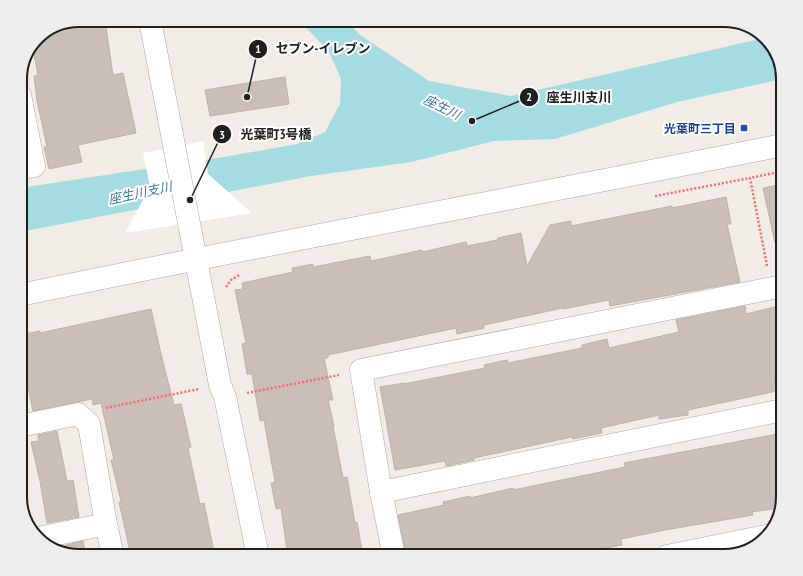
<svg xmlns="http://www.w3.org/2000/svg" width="803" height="576" font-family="'PT Sans Narrow','Noto Sans JP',sans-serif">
  <rect width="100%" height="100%" fill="#f1ece6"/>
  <!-- water -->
  <polygon fill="#a4dce2" points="299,20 346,20 360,35 429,81 511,96 764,38 777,53 783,79 677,102 555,139 494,141 411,162 311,176 20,232 20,188 224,157 297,144 325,132 340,104 341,79 329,52"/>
  <!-- pier -->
  <polygon fill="#fff" points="203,141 208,174 252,213 125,233 150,187 143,153"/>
  <!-- building -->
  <g fill="#cabeb9" stroke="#c4b0a7">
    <polygon points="79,20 105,20 113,75 123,73 136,133 78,145 82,162 49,169 44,147 47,147 37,101 34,76 38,75 33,49 40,35"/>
    <polygon points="285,77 289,104 210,116 205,90"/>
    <polygon points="783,184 783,243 775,243 763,188"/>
    <polygon points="726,197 731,224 727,224 740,282 610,306 609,300 563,309 563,308 484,325 484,328 457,334 456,328 328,355 328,358 324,358 333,400 328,400 334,426 333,426 343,478 347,477 355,523 357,522 363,556 295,556 287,550 281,508 276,509 271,483 275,482 264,420 260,421 252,374 247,374 242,344 246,343 235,290 243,289 242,283 293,272 292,268 313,264 313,267 370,256 371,261 422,250 422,252 466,242 467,246 497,240 498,238 521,233 527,266 550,225 571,221 571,226 672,206 672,208"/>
    <polygon points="783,305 783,376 774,377 777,391 688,410 688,415 659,419 659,415 601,428 602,433 573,439 572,437 474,458 474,460 446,466 445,461 395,470 380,387 404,383 404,384 485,368 484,365 507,360 508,363 582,348 582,345 607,339 609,348 679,332 676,320 745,306 746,314"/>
    <polygon points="151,309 161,354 174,405 181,404 191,447 188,448 200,504 204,503 215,556 131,556 119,502 121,501 111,460 114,460 101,403 93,405 92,399 33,411 25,373 20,374 20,335 40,331 40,333"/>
    <polygon points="57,431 67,481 73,480 79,517 47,523 40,481 31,442 39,441 38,435"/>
    <polygon points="783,433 783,497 779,508 752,512 753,515 665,530 621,539 622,545 568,556 406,556 398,515 444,505 443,502 470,496 470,498 513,488 513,490 625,467 624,463"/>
    <polygon points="83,541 86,556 79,556 58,549 58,547"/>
  </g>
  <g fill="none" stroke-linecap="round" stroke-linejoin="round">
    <defs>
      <g id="minor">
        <polyline points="150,20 220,385 225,397 258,556"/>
        <polyline points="20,168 34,166 20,95"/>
        <path d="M20 295C274 242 529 196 783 145"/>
        <polyline points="20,426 78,414 89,424 106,524 113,556"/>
        <polyline points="381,492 783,410"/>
        <polyline points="38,538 106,524"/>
        <polyline points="394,556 381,492 361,370 783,286"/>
        <polyline points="667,556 766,536"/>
      </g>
    </defs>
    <!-- minor casing -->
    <use href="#minor" stroke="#a7a7a7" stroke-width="23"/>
    <!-- path -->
    <g stroke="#ff696d" stroke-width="2.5" stroke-dasharray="2 2" stroke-linecap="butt">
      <polyline points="655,196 750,178"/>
      <polyline points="767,266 750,178 783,171"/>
      <polyline points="226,287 231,280 239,275"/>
      <polyline points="776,310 783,345"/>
      <polyline points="247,393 339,375"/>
      <polyline points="106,408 199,389"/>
    </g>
    <!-- minor -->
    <use href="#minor" stroke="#fff" stroke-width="22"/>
  </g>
  <!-- markers -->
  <rect fill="#1a4fb4" stroke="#fff" stroke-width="1.5" x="740" y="124" width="8" height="8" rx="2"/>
  <g text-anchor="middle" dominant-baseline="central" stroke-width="4" stroke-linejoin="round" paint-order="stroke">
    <!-- transit labels -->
    <g font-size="12" font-weight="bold" fill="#164399" stroke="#fff" text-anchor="end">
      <text x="736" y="128">光葉町三丁目</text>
    </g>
    <!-- water labels -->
    <g font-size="13" font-style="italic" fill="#3d7a9e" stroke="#fff">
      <text transform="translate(442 107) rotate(26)">座生川</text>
      <text transform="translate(140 193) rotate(-12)">座生川支川</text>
    </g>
  </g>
  <!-- crop -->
  <path d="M0 0H803V576H0ZM79 27H724A52 52 0 0 1 776 79V497A52 52 0 0 1 724 549H79A52 52 0 0 1 27 497V79A52 52 0 0 1 79 27Z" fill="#ededed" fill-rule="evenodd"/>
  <path fill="none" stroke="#202020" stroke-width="2" d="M79 27H724A52 52 0 0 1 776 79V497A52 52 0 0 1 724 549H79A52 52 0 0 1 27 497V79A52 52 0 0 1 79 27Z"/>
  <!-- callouts -->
  <path fill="none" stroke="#202020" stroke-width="1.5" d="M247 97L258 49M472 121L529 97M190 200L222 134"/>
  <g fill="#202020" stroke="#fff" stroke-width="1.5">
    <circle cx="247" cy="97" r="4"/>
    <circle cx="472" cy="121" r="4"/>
    <circle cx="190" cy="200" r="4"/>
    <circle cx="258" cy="49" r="10"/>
    <circle cx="529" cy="97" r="10"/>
    <circle cx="222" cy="134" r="10"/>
  </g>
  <g font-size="12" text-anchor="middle" font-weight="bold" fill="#fff">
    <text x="258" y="53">1</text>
    <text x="529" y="101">2</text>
    <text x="222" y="139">3</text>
  </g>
  <g font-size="13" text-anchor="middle" font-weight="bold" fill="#202020" stroke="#fff" stroke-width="4" stroke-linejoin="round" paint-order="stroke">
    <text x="323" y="53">セブン-イレブン</text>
    <text x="579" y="102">座生川支川</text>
    <text x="276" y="139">光葉町3号橋</text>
  </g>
</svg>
